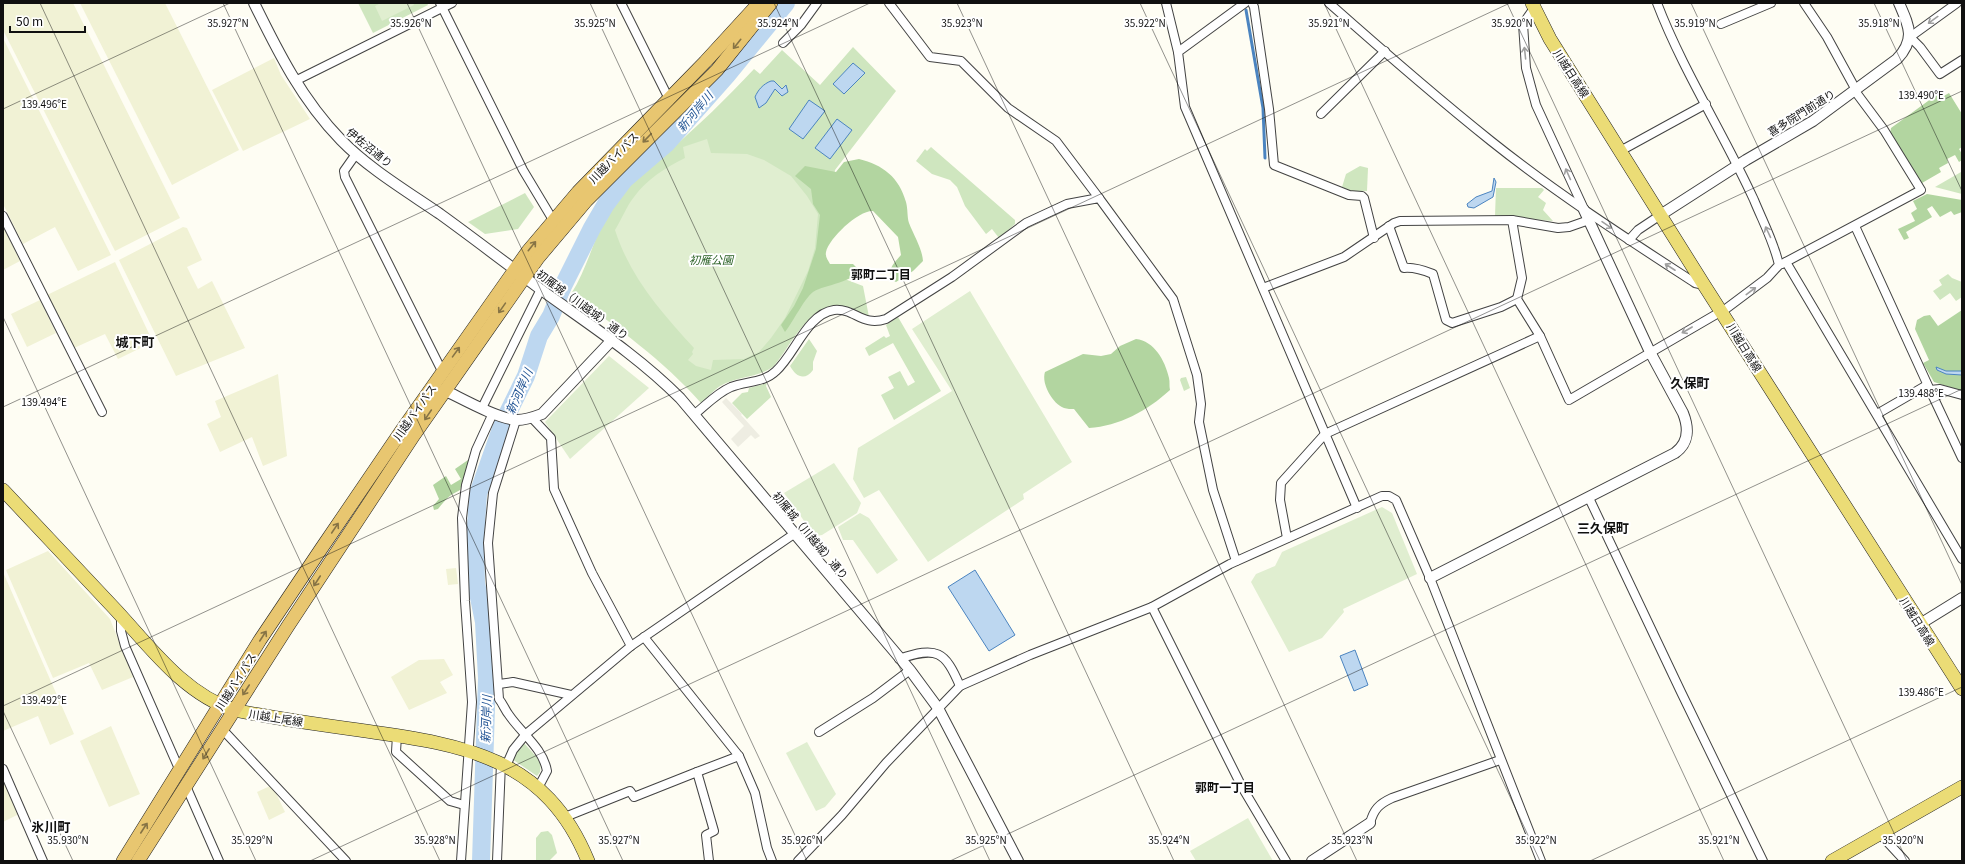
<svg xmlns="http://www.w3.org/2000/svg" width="1965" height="864" font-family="Georgia,'Noto Sans JP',serif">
  <rect width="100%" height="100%" fill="#fefdf3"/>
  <!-- farmland -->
  <g fill="#f1f2d5">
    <polygon points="3,3 73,3 180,218 115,251 3,30"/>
    <polygon points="80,3 165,3 239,150 172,185"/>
    <polygon points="3,38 111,255 78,271 55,227 23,244 3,204"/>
    <polygon points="274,58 281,75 310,119 243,151 212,90"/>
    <polygon points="3,226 20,261 3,270"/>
    <polygon points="183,227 187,228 202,260 187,267 198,289 212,281 245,348 176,376 119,260"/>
    <polygon points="115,262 153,342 118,359 105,334 74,348 47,295"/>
    <polygon points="40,300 56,333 27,347 11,314"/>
    <polygon points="278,374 287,456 263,466 252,437 220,452 207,424 221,417 215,401"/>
    <polygon points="48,551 110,619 133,677 102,690 89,663 53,678 6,570"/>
    <polygon points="456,568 458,584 448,585 446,569"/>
    <polygon points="3,572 74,734 50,745 38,716 3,731"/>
    <polygon points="444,659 453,675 440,682 447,693 409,710 391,677 419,660"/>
    <polygon points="111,726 140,794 109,807 80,741"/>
    <polygon points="3,779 19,814 3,822"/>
    <polygon points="270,786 276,793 285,812 269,820 257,792"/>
  </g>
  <!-- green -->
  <g fill="#cfe6bf">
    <polygon points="358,3 427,3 428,5 373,33"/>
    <path d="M853 47 896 91 835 170 821 256 842 278 863 286 869 317C859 316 853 307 840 307 806 307 793 343 774 366 759 377 742 376 726 383 716 387 709 396 701 403 663 360 618 328 571 294 590 264 596 228 616 198 629 179 651 167 668 152 699 125 726 99 754 69L760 74 782 50 820 85Z"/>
    <polygon points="931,147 1015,220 1015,224 999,238 992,229 986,234 965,206 957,187 950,180 932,174 916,161 925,149 927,151"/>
    <polygon points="1360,166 1368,168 1367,191 1351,191 1342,187 1346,174"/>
    <polygon points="1961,172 1962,194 1935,187"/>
    <polygon points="1496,188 1542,188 1544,190 1538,197 1546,203 1543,210 1553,221 1495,216"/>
    <polygon points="525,193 534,207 518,229 485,234 468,222"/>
    <polygon points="1948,274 1952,278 1962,282 1962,297 1956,301 1950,293 1940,300 1933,291 1942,285 1939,280"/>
    <polygon points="898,317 941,391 894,420 881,395 894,388 888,377 900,371 908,386 915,382 893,343 869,356 865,348 884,336 886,338 890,336 886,325"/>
    <path d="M809 339 817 351 813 362V370C805 381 796 377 790 366Z"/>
    <polygon points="1186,377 1190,388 1184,391 1180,380 1181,378"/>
    <polygon points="767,383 766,386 771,397 747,419 732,403 742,393 748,392 749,388"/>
    <polygon points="524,743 541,762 540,772 537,776 512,759 519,746"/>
    <polygon points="548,831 552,835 557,853 549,861 536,861 536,838 541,832"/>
  </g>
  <!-- forest -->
  <g fill="#b2d5a0">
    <polygon points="1939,93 1942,97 1949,93 1962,114 1962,147 1959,149 1962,154 1962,160 1959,162 1955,155 1947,159 1948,163 1939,168 1941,172 1922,183 1890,135 1891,128"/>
    <path d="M859 159C883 165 899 177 906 202 908 209 907 217 909 223 914 236 922 248 923 261L913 271 896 282 892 280C887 269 894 263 901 255L898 237 873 211C859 210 829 238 826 252 825 257 828 260 830 264H853L858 269C854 283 826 284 813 292 804 299 793 322 785 332L781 325 794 306 803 288 816 249 820 215 813 204 811 189 795 176 805 166 836 172 844 162Z"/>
    <polygon points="1927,194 1962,200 1962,212 1954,215 1951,211 1940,217 1932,206 1927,209 1932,217 1906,232 1909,238 1904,240 1898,229 1915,221 1911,213 1917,209 1913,201"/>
    <polygon points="1962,310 1962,371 1946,371 1936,368 1957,375 1962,375 1962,391 1934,382 1923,363 1929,360 1915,329 1917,320 1924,316 1930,315 1938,326"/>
    <path d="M1136 339C1154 341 1165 360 1169 378 1170 382 1169 386 1170 390 1147 411 1119 426 1089 428L1074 409C1071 409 1067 409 1064 408 1053 404 1041 384 1045 372L1083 354 1101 356 1111 354 1120 346Z"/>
    <path d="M468 460H469L460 490C448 496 446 499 438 509L434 510 433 506 439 499 433 485 446 476 451 485 461 479 455 469Z"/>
  </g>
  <!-- pitch -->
  <g fill="#e0eed0">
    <polygon points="381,3 413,3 414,5 382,21 375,6"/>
    <path d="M707 139 711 153 747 154 764 160 791 176 807 196 818 214 815 248 808 271 785 318 771 338 759 352 744 359 713 360 711 370 696 366 688 360 693 354 692 352 694 348C661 312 630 277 615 230 622 219 626 207 634 197 647 179 665 168 685 158L683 147Z"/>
    <polygon points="970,291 1072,462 1023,494 1024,499 928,562 879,490 864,498 853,479 858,448 952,391 912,329"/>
    <polygon points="609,356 649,388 570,459 545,422"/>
    <polygon points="834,463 861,503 857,513 822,535 815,536 784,493"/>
    <polygon points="1382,507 1392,513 1417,574 1343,609 1344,612 1322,638 1289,652 1251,582 1256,574 1275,566 1282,552"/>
    <polygon points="860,513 869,518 898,560 877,574 853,540 843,540 838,527"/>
    <polygon points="807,742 836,794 825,807 816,811 786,753"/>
    <polygon points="1248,818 1273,861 1196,861 1190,851"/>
  </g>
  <!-- plaza -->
  <polygon fill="#eeede2" points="726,398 742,414 741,415 760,436 755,439 751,435 738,447 731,439 744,426 722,402"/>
  <!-- water -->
  <g fill="#bdd7f0" stroke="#4b84c0">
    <polygon points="853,63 865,73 844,94 833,84"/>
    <path d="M771 81H774L782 89 786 85 788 92 782 96 775 89 766 103 759 108 755 97C758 90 763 84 771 81Z"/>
    <polygon points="809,100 825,111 803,139 789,129"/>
    <polygon points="837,119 852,130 830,159 815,148"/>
    <polygon points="1494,178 1496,182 1493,197 1474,208 1468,207 1467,204 1476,197 1492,191"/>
    <polygon points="1936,367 1946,371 1962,371 1962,375 1946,374 1937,370"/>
    <polygon points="975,570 1015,635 989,651 948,587"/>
    <polygon points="1355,650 1368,685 1354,691 1340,656"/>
  </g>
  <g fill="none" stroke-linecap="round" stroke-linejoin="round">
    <!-- stream -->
    <polyline stroke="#4b84c0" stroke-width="3" points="1246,10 1263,108 1265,158"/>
    <!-- river -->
    <polyline stroke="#bdd7f0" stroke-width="18" points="481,861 487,678 484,622 476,583 475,541 478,494 503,423 526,376 539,336 551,316 563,286 592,228 606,204 624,180 666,144 727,75 786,3"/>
    <defs>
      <g id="minor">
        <polyline points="440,3 523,170 553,220"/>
        <polyline points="621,3 669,99"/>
        <polyline points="889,3 930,57 961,61 1008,108 1056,141 1099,198"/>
        <polyline points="1166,3 1178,52"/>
        <polyline points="1245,3 1178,52 1185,107 1357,508"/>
        <polyline points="1252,3 1254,7 1269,109 1274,165 1349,195 1362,196 1364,198 1374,238"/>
        <path d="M1329 3C1382 50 1436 97 1491 141 1556 193 1626 238 1695 283L1704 285"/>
        <polyline points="1804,3 1827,37 1856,90"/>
        <polyline points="1957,3 1910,37 1920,47 1940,74 1962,60"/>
        <polyline points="1534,8 1523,24 1526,68 1536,105 1584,209"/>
        <polyline points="1721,24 1771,3"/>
        <polyline points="783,43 801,25 817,3"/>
        <polyline points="295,81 452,3"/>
        <polyline points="1321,114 1385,51"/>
        <polyline points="1622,150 1706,104"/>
        <polyline points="356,154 344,171 345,177 442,371"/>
        <polyline points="3,216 102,412"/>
        <path d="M1512 220 1522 278 1517 299 1540 336 1569 400 1727 308 1767 278 1779 265C1774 242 1763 222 1754 200 1724 134 1683 71 1657 3"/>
        <path d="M1389 226 1404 268C1414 267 1423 270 1433 274L1446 320 1452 323 1501 307 1517 299"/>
        <polyline points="1855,226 1930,390 1940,389 1962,395"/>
        <polyline points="1629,240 1638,230 1662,214"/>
        <polyline points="1786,262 1962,559"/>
        <polyline points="1782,264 1921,190 1884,130 1855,91"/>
        <polyline points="1263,288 1344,257 1394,223 1400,221 1512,220 1558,228 1569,227 1589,220"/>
        <polyline points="1930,390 1962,458"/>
        <polyline points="482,408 541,289"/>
        <path d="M695 414C706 405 717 393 731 387 746 381 764 383 776 371 795 354 807 314 834 310 855 308 862 327 886 319L952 277 1026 223 1067 204 1099 198 1173 299 1197 375 1201 404 1199 422 1213 490 1236 561"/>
        <polyline points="1877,414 1927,385"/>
        <polyline points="532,418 551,438 554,489 592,573 631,646"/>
        <path d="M516 420 493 493 488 543 499 699C503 704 505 710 509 715 522 734 543 748 547 771L538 788"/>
        <polyline points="1589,498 1681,692 1763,861"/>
        <polyline points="1287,538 1280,500 1281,483 1325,434 1540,336"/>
        <polyline points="1152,607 1242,787 1286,861"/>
        <polyline points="121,615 121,631 125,646 180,771"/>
        <polyline points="644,637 739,756 755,793 767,848 772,861"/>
        <path d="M899 659C937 646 945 651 960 686"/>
        <polyline points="499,684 513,682 571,695"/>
        <polyline points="222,729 346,861"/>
        <polyline points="819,732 873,698 910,670"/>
        <polyline points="397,735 396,752 450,801 464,805"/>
        <polyline points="506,766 513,750 526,734 631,646 794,534"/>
        <polyline points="3,769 43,861"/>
        <polyline points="697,772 739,756"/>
        <polyline points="186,786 219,861"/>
        <polyline points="565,817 630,791 634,797 697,772 714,831 706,835 709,861"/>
        <path d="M1370 823C1374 809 1379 804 1392 798L1500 760"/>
        <polyline points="1880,834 1905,861"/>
        <polyline points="461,861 472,702 465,601 462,518 466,485 476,450 493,413"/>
        <polyline points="497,861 501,763"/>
        <polyline points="798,861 842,815 886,763 960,686 1030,655 1152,607 1230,564 1382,496 1389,496 1396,500 1430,578 1541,861"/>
      </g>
      <g id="tertiary">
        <path d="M254 3C278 52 302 100 341 140 368 168 408 192 440 214 476 240 511 267 547 294 593 327 639 357 680 398L910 670 938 708 1018 861"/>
        <path d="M1662 214 1746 160 1813 121 1897 59C1916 39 1909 26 1899 3"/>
        <path d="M444 390C463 399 498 419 517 420 526 420 534 417 542 414L612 340"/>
        <path d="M1430 578 1675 453C1689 443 1689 428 1683 413L1650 352 1584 210"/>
        <polyline points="1920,624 1962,598"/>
        <polyline points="1312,861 1370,823"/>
      </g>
      <g id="primary">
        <polyline points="1532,3 1550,39 1704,285 1962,689"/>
        <path d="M3 490C40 529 76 568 113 607 148 644 183 694 234 710 277 719 322 725 366 731 465 745 546 758 588 861"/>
        <polyline points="1832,861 1962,787"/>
      </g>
      <g id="trunk">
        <polyline points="123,861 260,640 321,549 402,430 528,251 578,192 705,62 759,3"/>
        <polyline points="138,861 288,626 414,435 538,258 586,201 717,70 771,3"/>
      </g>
    </defs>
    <!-- minor casing -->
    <use href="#minor" stroke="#434343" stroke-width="10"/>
    <!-- tertiary casing -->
    <use href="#tertiary" stroke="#434343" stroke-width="12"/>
    <!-- primary casing -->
    <use href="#primary" stroke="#212121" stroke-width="14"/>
    <!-- trunk casing -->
    <use href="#trunk" stroke="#212121" stroke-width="14"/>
    <!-- minor -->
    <use href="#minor" stroke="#fff" stroke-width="8"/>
    <!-- tertiary -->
    <use href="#tertiary" stroke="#fff" stroke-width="10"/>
    <!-- primary -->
    <use href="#primary" stroke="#ebdc76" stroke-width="13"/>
    <!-- trunk -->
    <use href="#trunk" stroke="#e8c670" stroke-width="13"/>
  </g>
  <!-- one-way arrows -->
  <defs><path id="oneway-shaft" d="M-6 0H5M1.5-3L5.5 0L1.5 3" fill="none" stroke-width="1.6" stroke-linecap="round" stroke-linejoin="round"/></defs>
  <g stroke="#9f9f9f">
    <use href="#oneway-shaft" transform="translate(1933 20) rotate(144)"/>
    <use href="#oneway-shaft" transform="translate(1525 53) rotate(-96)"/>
    <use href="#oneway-shaft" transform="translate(1568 174) rotate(-114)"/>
    <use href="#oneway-shaft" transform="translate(1607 225) rotate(34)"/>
    <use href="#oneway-shaft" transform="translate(1768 232) rotate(-115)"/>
    <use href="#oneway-shaft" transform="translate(1670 267) rotate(-147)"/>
    <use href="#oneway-shaft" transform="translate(1751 291) rotate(-37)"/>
    <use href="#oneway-shaft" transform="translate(1687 330) rotate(150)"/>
  </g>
  <g stroke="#877445">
    <use href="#oneway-shaft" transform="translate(737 44) rotate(129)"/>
    <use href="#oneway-shaft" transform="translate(647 138) rotate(134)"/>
    <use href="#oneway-shaft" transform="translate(532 246) rotate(-51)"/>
    <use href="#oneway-shaft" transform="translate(502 308) rotate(125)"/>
    <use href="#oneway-shaft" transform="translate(456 352) rotate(-54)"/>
    <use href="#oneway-shaft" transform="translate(428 415) rotate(124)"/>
    <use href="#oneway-shaft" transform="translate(335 528) rotate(-56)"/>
    <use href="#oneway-shaft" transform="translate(317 581) rotate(123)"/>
    <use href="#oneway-shaft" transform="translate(263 636) rotate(-57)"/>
    <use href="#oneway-shaft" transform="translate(246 690) rotate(123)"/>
    <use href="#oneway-shaft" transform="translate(206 754) rotate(122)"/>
    <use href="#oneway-shaft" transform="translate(144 828) rotate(-57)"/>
  </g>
  <!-- ticks -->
  <path fill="none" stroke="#101010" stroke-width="1" stroke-opacity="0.45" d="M40 3 440 861M223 3 623 861M407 3 807 861M590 3 990 861M774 3 1174 861M957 3 1357 861M1140 3 1540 861M1324 3 1724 861M1507 3 1907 861M1691 3 1962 585M1874 3 1962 191M3 109 230 3M3 317 256 861M3 407 870 3M3 706 1510 3M3 711 73 861M310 861 1962 91M950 861 1962 389M1590 861 1962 687"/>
  <g text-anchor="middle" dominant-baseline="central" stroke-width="4" stroke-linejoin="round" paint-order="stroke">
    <!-- street labels -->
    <g font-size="11" fill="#101010" stroke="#fff">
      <text transform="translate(1572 73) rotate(57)">川越日高線</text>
      <text transform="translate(1801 112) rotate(-32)">喜多院門前通り</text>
      <text transform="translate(370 147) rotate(39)">伊佐沼通り</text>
      <text transform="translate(613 157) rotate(-46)">川越バイパス</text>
      <text transform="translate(583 304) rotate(36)">初雁城（川越城）通り</text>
      <text transform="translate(1745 347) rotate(58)">川越日高線</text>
      <text transform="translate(414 412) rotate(-55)">川越バイパス</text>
      <text transform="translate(811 535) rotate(50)">初雁城（川越城）通り</text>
      <text transform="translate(1918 621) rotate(58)">川越日高線</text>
      <text transform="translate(235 681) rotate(-58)">川越バイパス</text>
      <text transform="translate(276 717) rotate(9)">川越上尾線</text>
    </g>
    <!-- park labels -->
    <g font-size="11" font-style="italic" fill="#2b6126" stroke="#fff">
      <text x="711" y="259">初雁公園</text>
    </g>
    <!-- water labels -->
    <g font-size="12" font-style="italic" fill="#255796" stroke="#fff">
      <text transform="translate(694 111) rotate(-50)">新河岸川</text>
      <text transform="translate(518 391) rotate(-66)">新河岸川</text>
      <text transform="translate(485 719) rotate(-88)">新河岸川</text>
    </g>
    <!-- neighbourhood labels -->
    <g font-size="12" font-weight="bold" fill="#101010" stroke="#fff">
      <text x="881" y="273">郭町二丁目</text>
      <text x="1225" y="786">郭町一丁目</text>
    </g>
    <!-- quarter labels -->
    <g font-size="13" font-weight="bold" fill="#101010" stroke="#fff">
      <text x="135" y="341">城下町</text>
      <text x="1690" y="382">久保町</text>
      <text x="1603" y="527">三久保町</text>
      <text x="51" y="826">氷川町</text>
    </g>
  </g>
  <g font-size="10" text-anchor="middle" fill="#101010" stroke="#fff" stroke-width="4" stroke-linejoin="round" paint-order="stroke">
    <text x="962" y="27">35.923°N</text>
    <text x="1145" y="27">35.922°N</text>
    <text x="1329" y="27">35.921°N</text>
    <text x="1512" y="27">35.920°N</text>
    <text x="1695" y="27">35.919°N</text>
    <text x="1879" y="27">35.918°N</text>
    <text x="228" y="27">35.927°N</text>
    <text x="411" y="27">35.926°N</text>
    <text x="595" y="27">35.925°N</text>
    <text x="778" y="27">35.924°N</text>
    <text x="1921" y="99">139.490°E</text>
    <text x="44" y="108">139.496°E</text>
    <text x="1921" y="397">139.488°E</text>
    <text x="44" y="406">139.494°E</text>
    <text x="1921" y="696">139.486°E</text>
    <text x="44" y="704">139.492°E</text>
    <text x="68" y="844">35.930°N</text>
    <text x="435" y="844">35.928°N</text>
    <text x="619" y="844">35.927°N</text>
    <text x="802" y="844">35.926°N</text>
    <text x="986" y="844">35.925°N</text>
    <text x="1169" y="844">35.924°N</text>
    <text x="1352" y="844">35.923°N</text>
    <text x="1536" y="844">35.922°N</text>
    <text x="1719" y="844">35.921°N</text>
    <text x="1903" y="844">35.920°N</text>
    <text x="252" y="844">35.929°N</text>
  </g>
  <!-- border -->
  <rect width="1965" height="864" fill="none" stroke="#101010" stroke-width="8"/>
  <!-- scale -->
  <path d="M10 26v6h75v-6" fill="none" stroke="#101010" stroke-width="2"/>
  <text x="16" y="26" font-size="12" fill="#101010" stroke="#ffffff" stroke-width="3" paint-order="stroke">50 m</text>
</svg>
